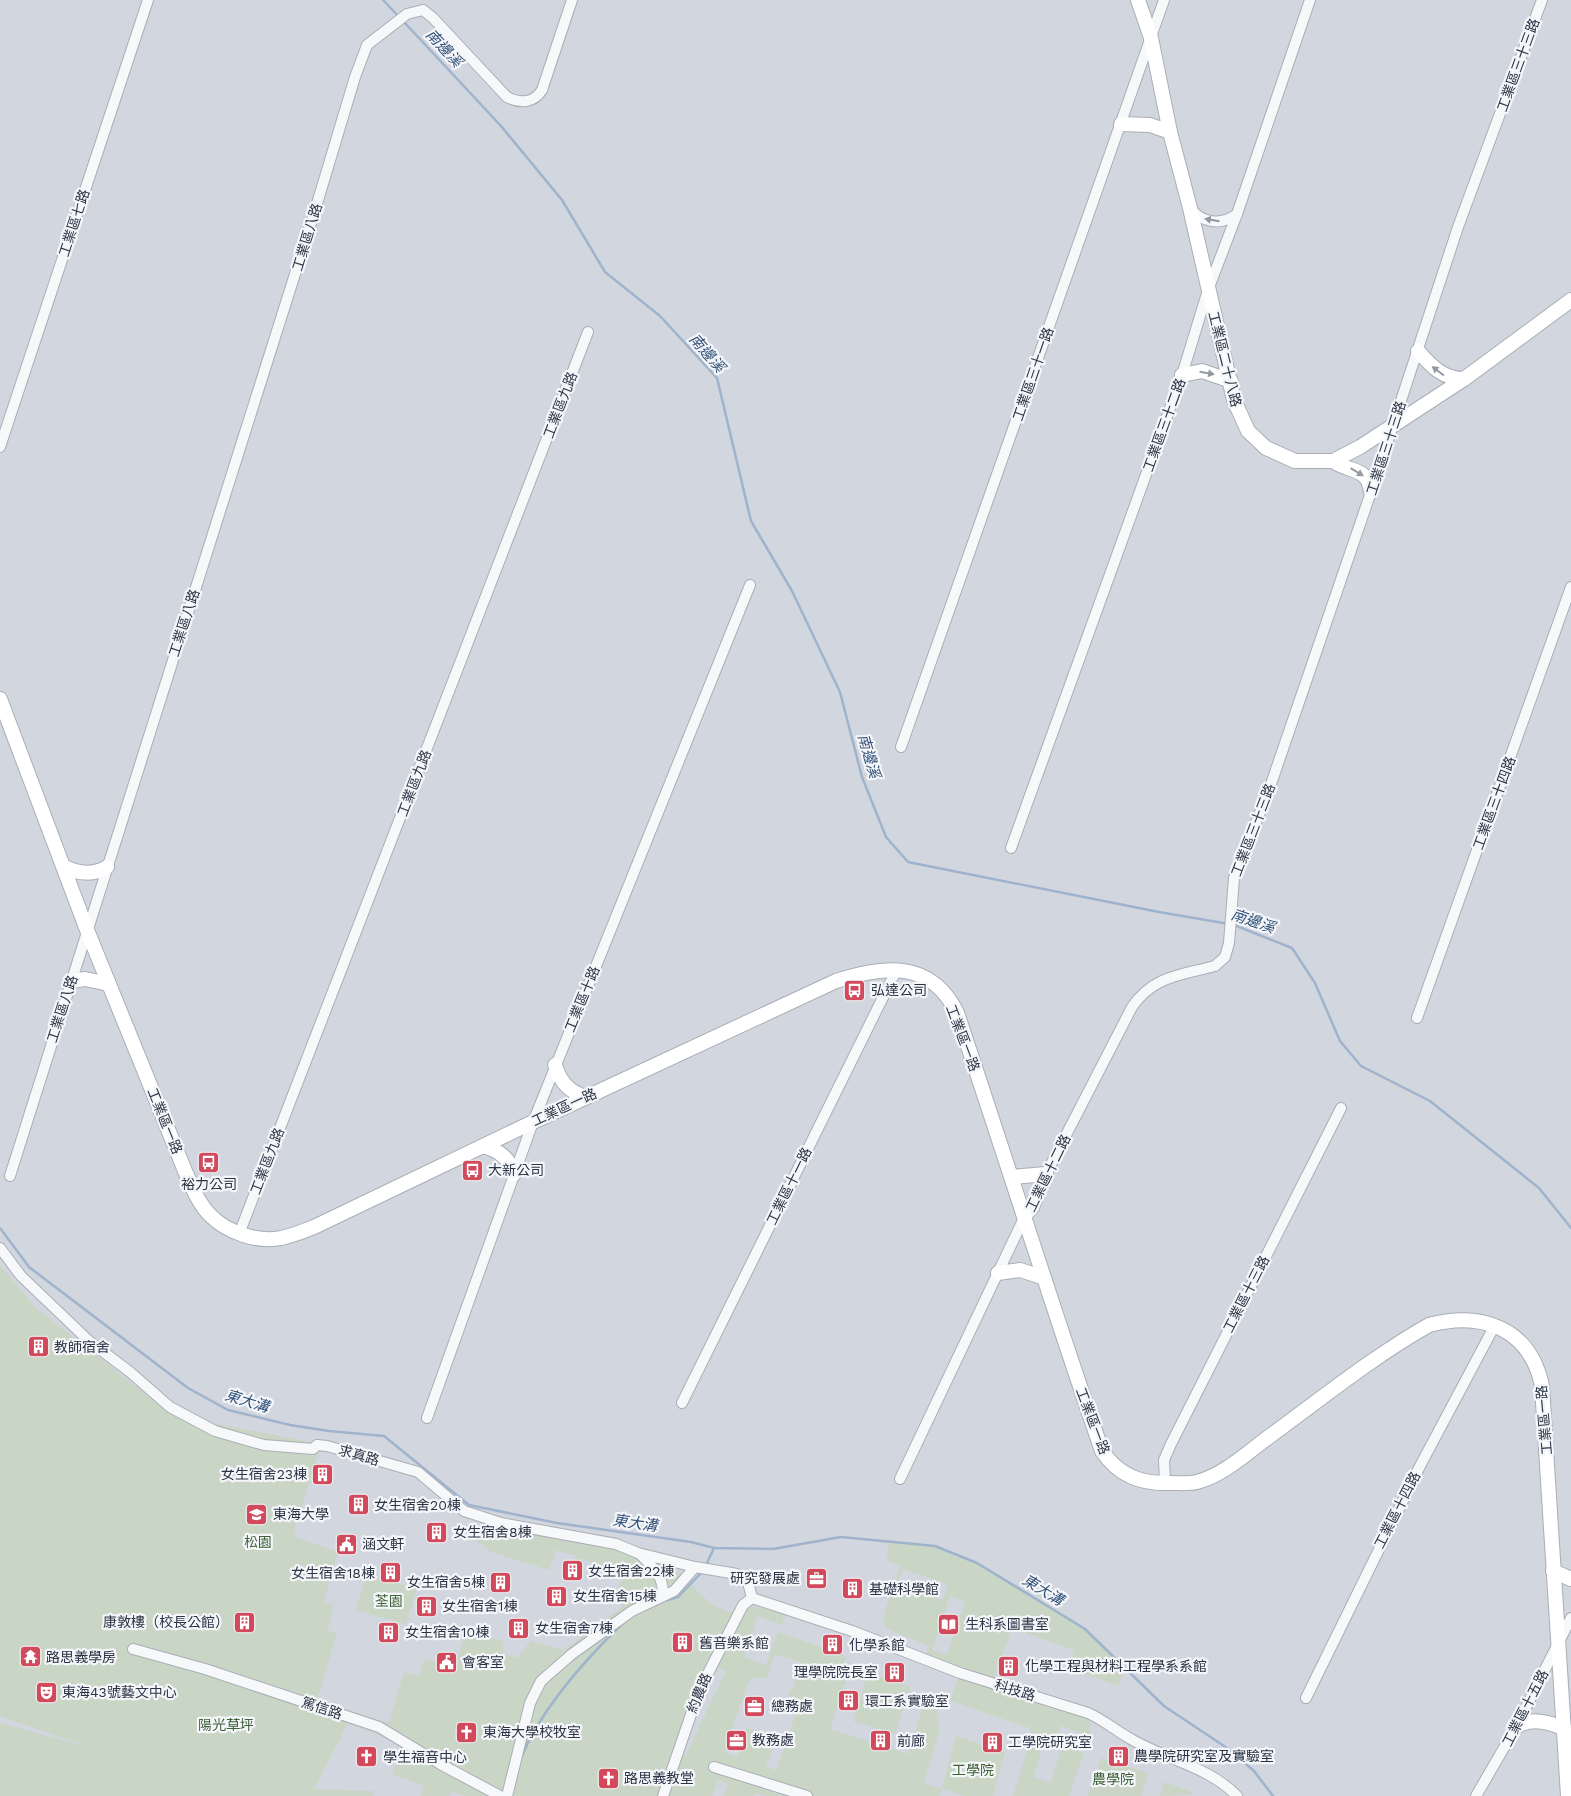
<svg xmlns="http://www.w3.org/2000/svg" width="1571" height="1796" font-family="'Work Sans','Noto Sans TC',sans-serif">
  <rect width="100%" height="100%" fill="#e4e7ec"/>
  <!-- built -->
  <rect fill="#d2d6de" x="0" y="0" width="1571" height="1796"/>
  <!-- green -->
  <g fill="#c9d6c5" fill-rule="evenodd">
    <path d="M0 1265 35 1307 166 1410 218 1424 321 1444 293 1536 338 1552 324 1601 334 1605 327 1630 337 1633 317 1700 389 1723 404 1672 419 1676 424 1659 455 1668 466 1631 503 1641V1654L517 1658 531 1641 564 1650 623 1606 617 1593 623 1574 601 1567 597 1575 591 1573 594 1563 580 1559 577 1567 573 1565 576 1556 556 1550 549 1570 491 1552 475 1540 476 1526 622 1549 670 1565 709 1602 727 1612 756 1607 786 1613 782 1625 758 1616 744 1657 766 1665 778 1632 846 1656 842 1668 852 1663 830 1729 908 1754 924 1705 937 1709 939 1731 924 1783 942 1789 956 1736 1005 1752 993 1796H966L942 1789 940 1796H766L756 1793 754 1796H724L728 1784 718 1780 712 1796H465L452 1792 450 1796H421L424 1785 392 1775 406 1743 384 1738 348 1723 314 1789 374 1791 373 1796H0V1723L89 1747 0 1716ZM775 1654 801 1662 793 1687 787 1695 801 1700 776 1770 766 1767 776 1738 747 1728 737 1757 724 1752 749 1681 752 1678H767ZM713 1666 726 1671 686 1755 683 1753 684 1737Z"/>
    <path d="M888 1540 935 1546 977 1563 1085 1629 1125 1669 1119 1686 1068 1668 1074 1650 1012 1628 992 1683 1088 1713 1091 1736 1061 1726 1057 1737 1055 1736 1049 1742 1045 1741 1033 1777 1051 1783 1062 1745 1084 1753 1069 1796H1013L1031 1738 1030 1728 950 1701 960 1673 924 1660 929 1646 885 1628 884 1614 900 1566 887 1561ZM902 1569 948 1584 943 1600 897 1585ZM950 1596 965 1601 947 1655 932 1650Z"/>
    <polygon points="366,1576 417,1588 406,1624 356,1610"/>
    <polygon points="868,1673 910,1687 895,1734 853,1721"/>
    <polygon points="1101,1758 1148,1773 1141,1796 1088,1796"/>
    <polygon points="1164,1782 1192,1792 1190,1795 1160,1796"/>
  </g>
  <g fill="none" stroke-linecap="round" stroke-linejoin="round">
    <!-- stream -->
    <g stroke="#9fb4cc" stroke-width="2.5">
      <polyline points="383,0 400,18"/>
      <polyline points="404,22 501,126 562,200 605,272 660,316 717,378 751,521 792,591 840,692 862,777 886,837 908,862 1159,912 1229,924"/>
      <polyline points="1234,925 1292,948 1315,983 1340,1041 1361,1066 1430,1101 1539,1188 1571,1228"/>
      <polyline points="0,1228 29,1267 188,1388 228,1410 290,1425 329,1431 384,1436 469,1505 557,1523 691,1542 714,1548 773,1549 841,1537 935,1546 977,1563 1085,1629 1164,1706 1227,1748 1254,1771 1273,1796"/>
      <polyline points="706,1565 714,1548"/>
      <polyline points="664,1601 678,1597 702,1572"/>
      <path d="M521 1758C541 1709 584 1661 621 1625"/>
    </g>
    <defs>
      <g id="street">
        <path d="M1190 208C1202 223 1221 226 1237 214"/>
        <polyline points="0,447 148,0"/>
        <polyline points="901,747 1164,0"/>
        <polyline points="1011,848 1182,375 1208,290 1237,214 1310,0"/>
        <polyline points="1417,1018 1571,587"/>
        <path d="M10 1176 313 217 355 77 367 45 407 14 423 10 433 18 507 97C520 104 534 103 542 90L572 0"/>
        <polyline points="239,1234 588,332"/>
        <polyline points="0,1248 21,1276 89,1341 130,1372 170,1407 215,1431 264,1445 313,1449 317,1445 327,1446 418,1472 464,1511 501,1523 616,1544 638,1553 695,1567 737,1574 748,1582 752,1598"/>
        <polyline points="682,1403 897,969"/>
        <polyline points="427,1418 533,1122 750,585"/>
        <path d="M900 1479 1023 1220 1034 1208 1046 1174 1132 1007C1153 976 1181 975 1215 966L1225 957 1229 943 1234 878 1270 787 1371 492 1458 227 1542 0"/>
        <polyline points="1165,1483 1164,1460 1171,1444 1341,1108"/>
        <path d="M640 1554C653 1567 663 1575 663 1594"/>
        <path d="M752 1598 852 1631 960 1673 1088 1713C1104 1720 1116 1731 1131 1739 1164 1759 1210 1767 1237 1796"/>
        <polyline points="133,1649 205,1669 379,1727 442,1765 500,1796"/>
        <polyline points="1306,1698 1420,1466 1495,1325"/>
        <polyline points="714,1767 807,1796"/>
        <polyline points="507,1796 530,1703 541,1681 572,1654 632,1611 674,1591 695,1567"/>
        <polyline points="663,1796 699,1691 743,1605 752,1598"/>
        <polyline points="1476,1796 1516,1727 1571,1618"/>
      </g>
      <g id="secondary">
        <polyline points="1138,0 1151,38 1170,132 1190,208 1234,400 1248,431 1266,448 1295,461 1333,461 1360,447 1464,379 1571,300"/>
        <polyline points="1121,124 1150,125 1170,132"/>
        <path d="M1418 351C1431 366 1443 379 1464 379"/>
        <polyline points="1182,375 1202,371 1231,381"/>
        <path d="M1333 461C1349 473 1368 466 1371 492"/>
        <path d="M0 699 87 930 185 1171C192 1186 198 1203 210 1215 226 1232 258 1243 281 1238 292 1236 304 1231 314 1227L533 1122 836 981C883 966 931 959 957 1013 1006 1159 1052 1306 1102 1451 1119 1476 1141 1484 1170 1483 1179 1483 1189 1484 1197 1482 1224 1475 1248 1452 1270 1436 1322 1398 1374 1356 1429 1325 1482 1311 1530 1328 1542 1386L1568 1796"/>
        <path d="M65 867C78 874 95 875 107 867"/>
        <polyline points="71,981 85,979 109,984"/>
        <path d="M555 1065C560 1082 569 1092 586 1097"/>
        <path d="M483 1146C498 1150 510 1158 514 1174"/>
        <polyline points="1012,1177 1046,1174"/>
        <polyline points="998,1273 1020,1270 1042,1277"/>
        <polyline points="1553,1571 1571,1579"/>
        <path d="M1516 1727C1530 1717 1550 1722 1565 1729"/>
      </g>
    </defs>
    <!-- street casing -->
    <use href="#street" stroke="#a9aeb7" stroke-width="12"/>
    <!-- secondary casing -->
    <use href="#secondary" stroke="#a9aeb7" stroke-width="16"/>
    <!-- street -->
    <use href="#street" stroke="#f7f8fa" stroke-width="10"/>
    <!-- secondary -->
    <use href="#secondary" stroke="#fff" stroke-width="14"/>
  </g>
  <!-- one-way arrows -->
  <defs><path id="oneway-solid" d="M-6-.8H1V-3.2L6.5 0L1 3.2V.8H-6Z" transform="scale(1.25)"/></defs>
  <use fill="#9196a0" href="#oneway-solid" transform="translate(1212 220) rotate(-171)"/>
  <g fill="#959aa2">
    <use href="#oneway-solid" transform="translate(1438 371) rotate(-143)"/>
    <use href="#oneway-solid" transform="translate(1207 373) rotate(10)"/>
    <use href="#oneway-solid" transform="translate(1357 472) rotate(31)"/>
  </g>
  <!-- icons -->
  <defs>
    <symbol id="bus-square" viewBox="-11 -11 22 22"><rect x="-9" y="-9" width="18" height="18" rx="4" fill="#d1495b" stroke="#f4f6f9"/><path d="M-5-6H5V4H4V6H2V4H-2V6H-4V4H-5ZM-3.5-4V0h7V-4ZM-3.5 1.2v1.5H-2V1.2ZM2 1.2v1.5H3.5V1.2Z" fill="#fff"/></symbol>
    <symbol id="building-square" viewBox="-11 -11 22 22"><rect x="-9" y="-9" width="18" height="18" rx="4" fill="#d1495b" stroke="#f4f6f9"/><path d="M-4-6H4V6H1V3H-1V6H-4ZM-2.5-4.3h1.7v1.8h-1.7ZM.8-4.3h1.7v1.8H.8ZM-2.5-1h1.7V.8h-1.7ZM.8-1h1.7V.8H.8Z" fill="#fff"/></symbol>
    <symbol id="university-square" viewBox="-11 -11 22 22"><rect x="-9" y="-9" width="18" height="18" rx="4" fill="#d1495b" stroke="#f4f6f9"/><path d="M0-5L7-2L0 1L-7-2ZM-4 1L0 2.5L4 1V4Q0 6-4 4Z" fill="#fff"/></symbol>
    <symbol id="civic-square" viewBox="-11 -11 22 22"><rect x="-9" y="-9" width="18" height="18" rx="4" fill="#d1495b" stroke="#f4f6f9"/><path d="M-.6-6.5H3V-4.5H.6V-3L4-1V1h2V6H-6V1h2V-1L-.6-3ZM-1.2 2.5V6h2.4V2.5Z" fill="#fff"/></symbol>
    <symbol id="office-square" viewBox="-11 -11 22 22"><rect x="-9" y="-9" width="18" height="18" rx="4" fill="#d1495b" stroke="#f4f6f9"/><path d="M-6-3h4V-5.5h4V-3h4V5H-6ZM-1-4.5V-3h2v-1.5ZM-6 0V1H6V0Z" fill="#fff"/></symbol>
    <symbol id="library-square" viewBox="-11 -11 22 22"><rect x="-9" y="-9" width="18" height="18" rx="4" fill="#d1495b" stroke="#f4f6f9"/><path d="M-6-4Q-3-5.5-.7-3.5V5Q-3 3-6 4ZM6-4Q3-5.5 .7-3.5V5Q3 3 6 4Z" fill="#fff"/></symbol>
    <symbol id="temple-square" viewBox="-11 -11 22 22"><rect x="-9" y="-9" width="18" height="18" rx="4" fill="#d1495b" stroke="#f4f6f9"/><path d="M0-6L5-2H3V0L6.5 2.5H4V6H1.5V3h-3V6H-4V2.5H-6.5L-3 0V-2H-5Z" fill="#fff"/></symbol>
    <symbol id="theatre-square" viewBox="-11 -11 22 22"><rect x="-9" y="-9" width="18" height="18" rx="4" fill="#d1495b" stroke="#f4f6f9"/><path d="M-5-5.5Q0-4 5-5.5V0Q5 5 0 6Q-5 5-5 0ZM-3.3-2.5H-1v1.5H-3.3ZM1-2.5H3.3v1.5H1ZM-2.8 1Q0 5.5 2.8 1Z" fill="#fff"/></symbol>
    <symbol id="church-square" viewBox="-11 -11 22 22"><rect x="-9" y="-9" width="18" height="18" rx="4" fill="#d1495b" stroke="#f4f6f9"/><path d="M-1.2-6h2.4v3.5h3.3v2.4h-3.3V6h-2.4V-.1h-3.3v-2.4h3.3Z" fill="#fff"/></symbol>
  </defs>
  <g fill-rule="evenodd">
    <use href="#bus-square" x="842" y="978" width="25" height="25"/>
    <use href="#bus-square" x="196" y="1150" width="25" height="25"/>
    <use href="#bus-square" x="460" y="1158" width="25" height="25"/>
    <use href="#building-square" x="26" y="1334" width="25" height="25"/>
    <use href="#building-square" x="310" y="1462" width="25" height="25"/>
    <use href="#building-square" x="346" y="1492" width="25" height="25"/>
    <use href="#university-square" x="244" y="1502" width="25" height="25"/>
    <use href="#building-square" x="424" y="1520" width="25" height="25"/>
    <use href="#civic-square" x="334" y="1532" width="25" height="25"/>
    <use href="#building-square" x="560" y="1558" width="25" height="25"/>
    <use href="#building-square" x="378" y="1560" width="25" height="25"/>
    <use href="#office-square" x="804" y="1566" width="25" height="25"/>
    <use href="#building-square" x="488" y="1570" width="25" height="25"/>
    <use href="#building-square" x="840" y="1576" width="25" height="25"/>
    <use href="#building-square" x="544" y="1584" width="25" height="25"/>
    <use href="#building-square" x="414" y="1594" width="25" height="25"/>
    <use href="#building-square" x="232" y="1610" width="25" height="25"/>
    <use href="#library-square" x="936" y="1612" width="25" height="25"/>
    <use href="#building-square" x="506" y="1616" width="25" height="25"/>
    <use href="#building-square" x="376" y="1620" width="25" height="25"/>
    <use href="#building-square" x="670" y="1630" width="25" height="25"/>
    <use href="#building-square" x="820" y="1632" width="25" height="25"/>
    <use href="#temple-square" x="18" y="1644" width="25" height="25"/>
    <use href="#civic-square" x="434" y="1650" width="25" height="25"/>
    <use href="#building-square" x="996" y="1654" width="25" height="25"/>
    <use href="#building-square" x="882" y="1660" width="25" height="25"/>
    <use href="#theatre-square" x="34" y="1680" width="25" height="25"/>
    <use href="#building-square" x="836" y="1688" width="25" height="25"/>
    <use href="#office-square" x="742" y="1694" width="25" height="25"/>
    <use href="#church-square" x="454" y="1720" width="25" height="25"/>
    <use href="#office-square" x="724" y="1728" width="25" height="25"/>
    <use href="#building-square" x="868" y="1728" width="25" height="25"/>
    <use href="#building-square" x="980" y="1730" width="25" height="25"/>
    <use href="#building-square" x="1106" y="1744" width="25" height="25"/>
    <use href="#church-square" x="354" y="1744" width="25" height="25"/>
    <use href="#church-square" x="596" y="1766" width="25" height="25"/>
  </g>
  <g text-anchor="middle" dominant-baseline="central" stroke-width="4.5" stroke-linejoin="round" paint-order="stroke">
    <!-- street labels -->
    <g font-size="14" fill="#2b3445" stroke="#f4f6f9">
      <text transform="translate(1518 65) rotate(-70)">工業區三十三路</text>
      <text transform="translate(74 223) rotate(-72)">工業區七路</text>
      <text transform="translate(307 237) rotate(-73)">工業區八路</text>
      <text transform="translate(1225 359) rotate(76)">工業區二十八路</text>
      <text transform="translate(1033 374) rotate(-71)">工業區三十一路</text>
      <text transform="translate(560 405) rotate(-69)">工業區九路</text>
      <text transform="translate(1164 425) rotate(-70)">工業區三十二路</text>
      <text transform="translate(1386 448) rotate(-72)">工業區三十三路</text>
      <text transform="translate(184 623) rotate(-72)">工業區八路</text>
      <text transform="translate(414 783) rotate(-69)">工業區九路</text>
      <text transform="translate(1494 803) rotate(-70)">工業區三十四路</text>
      <text transform="translate(1253 830) rotate(-69)">工業區三十三路</text>
      <text transform="translate(582 999) rotate(-68)">工業區十路</text>
      <text transform="translate(62 1009) rotate(-72)">工業區八路</text>
      <text transform="translate(963 1038) rotate(69)">工業區一路</text>
      <text transform="translate(564 1107) rotate(-25)">工業區一路</text>
      <text transform="translate(165 1121) rotate(68)">工業區一路</text>
      <text transform="translate(267 1161) rotate(-69)">工業區九路</text>
      <text transform="translate(1048 1173) rotate(-64)">工業區十二路</text>
      <text transform="translate(789 1186) rotate(-64)">工業區十一路</text>
      <text transform="translate(1246 1294) rotate(-63)">工業區十三路</text>
      <text transform="translate(1544 1420) rotate(-95)">工業區一路</text>
      <text transform="translate(1093 1421) rotate(69)">工業區一路</text>
      <text transform="translate(359 1455) rotate(16)">求真路</text>
      <text transform="translate(1397 1510) rotate(-63)">工業區十四路</text>
      <text transform="translate(1015 1690) rotate(17)">科技路</text>
      <text transform="translate(699 1693) rotate(-67)">約農路</text>
      <text transform="translate(322 1708) rotate(18)">篤信路</text>
      <text transform="translate(1525 1708) rotate(-63)">工業區十五路</text>
    </g>
    <!-- poi labels -->
    <g font-size="14" fill="#2b3445" stroke="#f4f6f9" text-anchor="start">
      <text x="871" y="990">弘達公司</text>
      <text x="488" y="1170">大新公司</text>
      <text x="209" y="1184" text-anchor="middle">裕力公司</text>
      <text x="54" y="1347">教師宿舍</text>
      <text x="307" y="1474" text-anchor="end">女生宿舍23棟</text>
      <text x="374" y="1505">女生宿舍20棟</text>
      <text x="273" y="1514">東海大學</text>
      <text x="453" y="1532">女生宿舍8棟</text>
      <text x="362" y="1544">涵文軒</text>
      <text x="588" y="1571">女生宿舍22棟</text>
      <text x="375" y="1573" text-anchor="end">女生宿舍18棟</text>
      <text x="800" y="1578" text-anchor="end">研究發展處</text>
      <text x="485" y="1582" text-anchor="end">女生宿舍5棟</text>
      <text x="869" y="1589">基礎科學館</text>
      <text x="573" y="1596">女生宿舍15棟</text>
      <text x="442" y="1606">女生宿舍1棟</text>
      <text x="229" y="1622" text-anchor="end">康敦樓（校長公館）</text>
      <text x="965" y="1624">生科系圖書室</text>
      <text x="535" y="1628">女生宿舍7棟</text>
      <text x="405" y="1632">女生宿舍10棟</text>
      <text x="699" y="1643">舊音樂系館</text>
      <text x="849" y="1645">化學系館</text>
      <text x="46" y="1657">路思義學房</text>
      <text x="462" y="1662">會客室</text>
      <text x="1025" y="1666">化學工程與材料工程學系系館</text>
      <text x="878" y="1672" text-anchor="end">理學院院長室</text>
      <text x="62" y="1692">東海43號藝文中心</text>
      <text x="865" y="1701">環工系實驗室</text>
      <text x="771" y="1706">總務處</text>
      <text x="483" y="1732">東海大學校牧室</text>
      <text x="752" y="1740">教務處</text>
      <text x="897" y="1741">前廊</text>
      <text x="1008" y="1742">工學院研究室</text>
      <text x="1134" y="1756">農學院研究室及實驗室</text>
      <text x="383" y="1757">學生福音中心</text>
      <text x="624" y="1778">路思義教堂</text>
    </g>
    <!-- park labels -->
    <g font-size="14" fill="#3f6138" stroke="#f4f6f9">
      <text x="258" y="1542">松園</text>
      <text x="389" y="1601">荃園</text>
      <text x="226" y="1725">陽光草坪</text>
      <text x="973" y="1770">工學院</text>
      <text x="1113" y="1779">農學院</text>
    </g>
    <!-- water labels -->
    <g font-size="15" font-style="italic" fill="#34527a" stroke="#f4f6f9">
      <text transform="translate(444 48) rotate(47)">南邊溪</text>
      <text transform="translate(707 353) rotate(49)">南邊溪</text>
      <text transform="translate(869 756) rotate(74)">南邊溪</text>
      <text transform="translate(1253 921) rotate(19)">南邊溪</text>
      <text transform="translate(247 1401) rotate(17)">東大溝</text>
      <text transform="translate(635 1523) rotate(8)">東大溝</text>
      <text transform="translate(1043 1590) rotate(31)">東大溝</text>
    </g>
  </g>
</svg>
